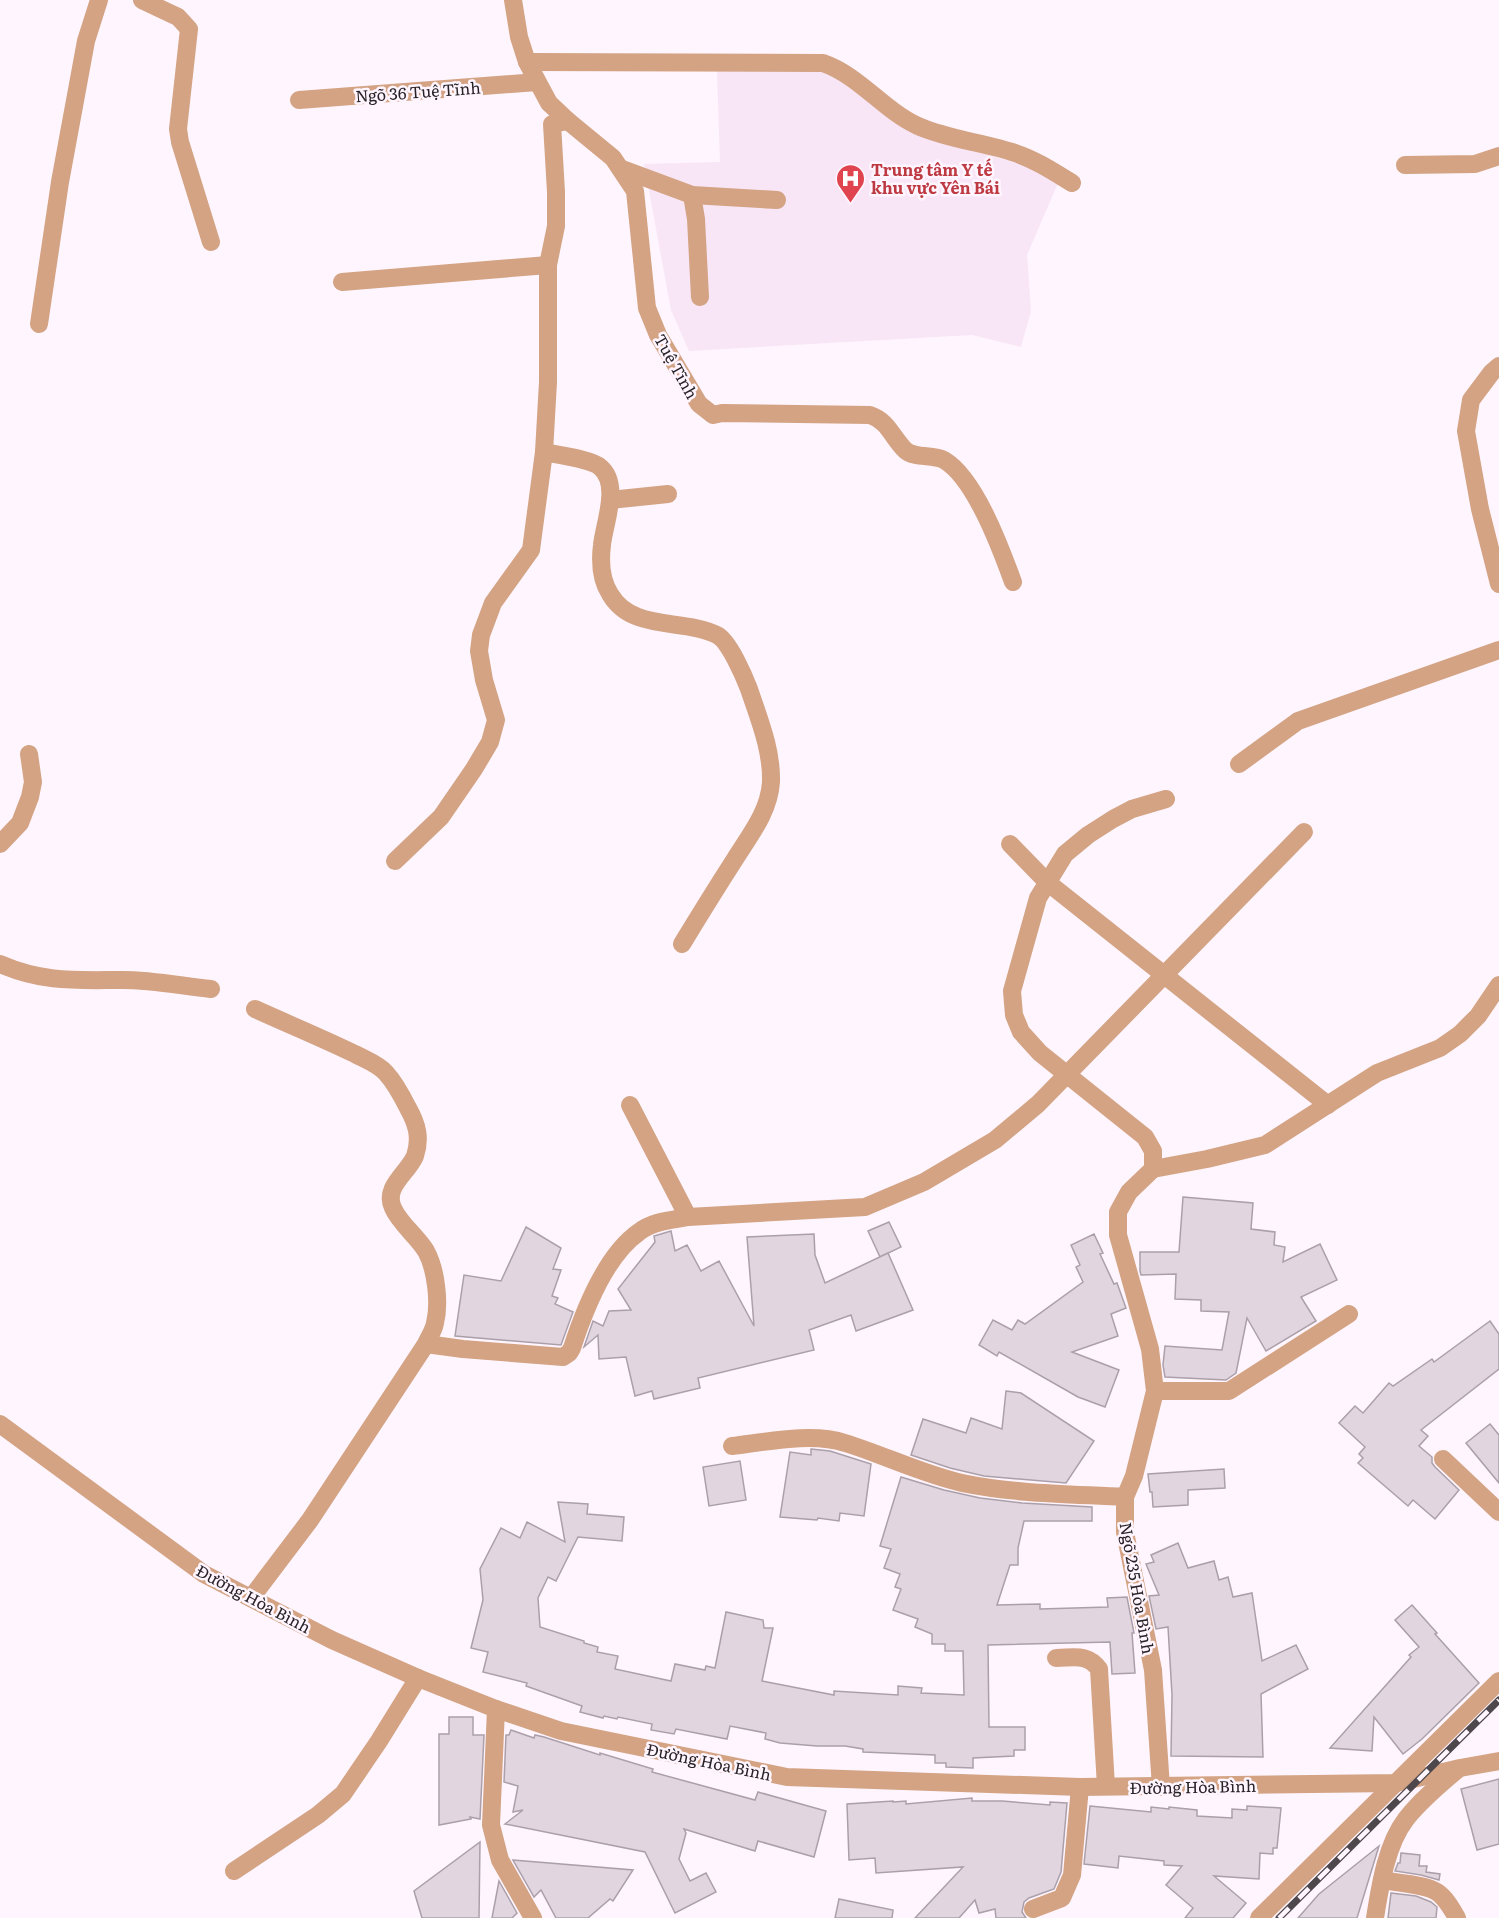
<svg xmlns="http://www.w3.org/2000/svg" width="1499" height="1918" font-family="Literata,serif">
  <rect width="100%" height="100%" fill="#fff5fe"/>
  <!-- built -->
  <polygon fill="#f8e6f6" points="822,68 927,137 1030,167 1058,183 1027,255 1031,311 1021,347 972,335 689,351 671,310 644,164 720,162 717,71"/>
  <!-- building -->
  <g fill="#e1d5e0" stroke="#aba0aa" stroke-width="1.5">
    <polygon points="1183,1197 1253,1203 1251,1229 1275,1232 1274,1245 1285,1247 1283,1262 1320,1244 1337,1280 1301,1297 1316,1321 1266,1351 1247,1318 1236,1373 1226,1380 1165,1377 1163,1365 1165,1346 1222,1350 1229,1312 1201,1311 1201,1300 1175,1299 1176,1274 1141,1275 1140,1271 1140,1252 1179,1252"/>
    <polygon points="889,1222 901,1247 880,1257 868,1231"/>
    <polygon points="526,1227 561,1248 553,1269 561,1270 552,1296 558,1298 555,1304 573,1312 561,1345 455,1336 464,1275 501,1281"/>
    <polygon points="671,1231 675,1251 687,1245 701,1271 719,1261 754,1326 747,1237 814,1234 815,1255 825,1283 888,1253 913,1310 856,1331 851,1315 809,1330 814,1350 698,1378 700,1388 654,1399 652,1391 635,1396 626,1357 599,1359 598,1335 584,1347 593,1321 603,1326 609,1311 631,1310 618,1289 655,1242 654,1236"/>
    <polygon points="1094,1234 1103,1253 1100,1254 1114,1284 1117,1283 1126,1308 1111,1314 1118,1336 1072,1352 1119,1370 1105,1407 1078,1397 999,1352 997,1356 979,1345 993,1320 1012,1330 1018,1320 1025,1324 1083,1282 1076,1267 1080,1265 1071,1245"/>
    <polygon points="1490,1321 1499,1334 1499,1369 1421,1430 1428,1436 1419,1446 1432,1457 1432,1463 1435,1467 1459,1490 1435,1519 1413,1500 1408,1506 1358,1463 1363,1458 1359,1454 1365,1447 1339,1423 1355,1406 1363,1413 1389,1383 1393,1386 1432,1359 1434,1362"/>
    <polygon points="1006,1391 1021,1393 1094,1441 1066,1483 984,1476 950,1468 911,1455 923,1419 966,1433 971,1418 1002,1429"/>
    <polygon points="1490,1424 1499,1435 1499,1483 1466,1443"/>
    <polygon points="811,1449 830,1451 871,1464 864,1516 840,1513 839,1521 818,1518 817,1520 780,1517 790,1452 811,1455"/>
    <polygon points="740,1461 746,1500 709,1506 703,1467"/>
    <polygon points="1224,1469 1225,1488 1188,1490 1188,1505 1153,1507 1152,1492 1150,1492 1148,1474"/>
    <polygon points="901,1477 944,1490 980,1498 1022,1503 1092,1507 1092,1521 1024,1521 1018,1548 1018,1565 1010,1565 997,1605 1040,1604 1040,1609 1108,1607 1107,1598 1127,1597 1134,1633 1132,1633 1135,1673 1112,1674 1110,1642 988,1645 989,1727 1025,1727 1025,1750 1014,1750 1014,1756 973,1758 973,1768 946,1767 946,1763 935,1763 935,1755 863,1752 863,1749 845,1746 817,1746 780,1743 765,1739 766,1733 730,1726 727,1739 676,1729 674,1734 651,1730 652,1724 618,1717 617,1719 604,1716 603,1718 580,1712 582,1706 526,1686 527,1683 483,1672 488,1652 471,1648 483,1600 480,1569 501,1528 520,1538 527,1522 565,1542 558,1502 588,1504 587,1514 624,1517 622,1541 578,1537 556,1581 548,1577 538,1598 540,1627 584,1641 584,1643 598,1647 597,1652 618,1656 615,1669 671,1681 675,1664 705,1670 706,1666 715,1668 726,1612 763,1620 764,1628 773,1628 762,1681 834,1695 834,1691 898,1695 898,1686 922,1688 921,1693 964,1695 963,1651 945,1651 945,1644 932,1644 932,1634 915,1627 918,1619 893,1610 901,1589 895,1587 900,1574 884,1568 891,1549 880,1546"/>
    <polygon points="1178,1543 1188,1568 1214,1561 1219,1580 1228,1577 1233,1597 1252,1593 1262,1661 1296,1645 1308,1669 1261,1694 1263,1757 1171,1756 1172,1695 1168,1627 1156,1629 1149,1596 1159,1595 1146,1564 1154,1562 1151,1555"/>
    <polygon points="1412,1605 1437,1633 1435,1634 1479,1683 1422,1739 1403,1754 1374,1717 1372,1751 1330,1748 1411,1657 1409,1655 1419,1647 1395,1620"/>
    <polygon points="449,1717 473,1717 473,1735 484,1735 480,1819 470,1817 471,1819 439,1825 439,1734 449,1734"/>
    <polygon points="511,1730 534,1738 535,1735 544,1737 600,1755 600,1753 653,1769 652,1772 755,1800 758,1792 826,1811 814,1857 758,1841 755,1851 684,1829 686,1833 679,1859 690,1881 706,1873 716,1892 675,1913 645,1852 505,1824 523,1810 513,1812 518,1786 504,1782 506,1735 509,1735"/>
    <polygon points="1499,1779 1499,1844 1477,1850 1461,1789"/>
    <polygon points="972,1798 972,1801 1002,1801 1050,1805 1050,1802 1067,1803 1061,1872 1054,1889 1029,1898 1024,1902 1022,1912 1026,1918 996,1918 995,1909 979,1913 975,1900 959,1918 915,1918 963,1867 876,1873 875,1858 849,1860 847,1804 893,1801 893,1802 906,1801 906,1804"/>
    <polygon points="1090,1806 1151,1812 1151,1807 1169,1809 1169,1807 1197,1810 1197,1816 1232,1818 1232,1809 1247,1810 1247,1806 1281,1808 1277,1848 1273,1848 1273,1854 1260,1853 1259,1879 1214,1876 1246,1903 1233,1918 1185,1918 1193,1908 1166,1885 1182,1866 1164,1865 1164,1861 1119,1856 1118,1868 1084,1864"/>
    <polygon points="480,1842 479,1918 422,1918 414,1891"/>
    <polygon points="1379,1846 1357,1918 1298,1918 1319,1894"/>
    <polygon points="1401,1853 1420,1855 1419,1866 1427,1866 1426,1872 1440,1874 1439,1880 1421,1875 1395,1871 1398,1863 1400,1863"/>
    <polygon points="513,1860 633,1870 613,1901 610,1899 588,1918 556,1918 541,1890 534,1897"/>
    <polygon points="499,1881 517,1913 512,1918 492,1918"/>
    <polygon points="1391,1893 1416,1896 1431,1902 1437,1907 1436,1918 1388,1918"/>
    <polygon points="839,1899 893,1910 892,1918 835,1918"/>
  </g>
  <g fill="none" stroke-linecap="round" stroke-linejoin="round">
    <!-- minor -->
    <g stroke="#d3a383" stroke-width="18">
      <polyline points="142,0 178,17 189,29 178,129 180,142 211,242"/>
      <path d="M513 0 519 37 527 62 549 103 568 121 613 158 635 191 647 308 658 335 699 404 713 415 722 413 870 415C888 421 892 437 905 450 915 459 932 454 944 460 975 478 1001 549 1013 582"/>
      <path d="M527 62 823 63C860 76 883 110 918 126 947 139 985 143 1015 153 1036 160 1054 172 1072 183"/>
      <polyline points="299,100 537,82"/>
      <polyline points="1405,165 1475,164 1499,156"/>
      <polyline points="622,169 692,195 777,200"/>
      <polyline points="692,195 696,219 700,297"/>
      <polyline points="342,282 548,265"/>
      <polyline points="39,324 60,182 86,41 99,0"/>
      <polyline points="1499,366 1492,372 1471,400 1466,431 1480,509 1499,584"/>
      <path d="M544 452C557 455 591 459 600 467 621 484 604 524 602 545 600 561 601 580 610 594 632 632 683 618 717 635 729 641 744 676 749 689 759 719 772 750 771 782 769 812 750 835 735 859 717 887 699 916 682 944"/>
      <polyline points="610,500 668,494"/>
      <polyline points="1239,764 1298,721 1499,650"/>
      <polyline points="0,844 20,823 30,797 33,782 29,754"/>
      <polyline points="1010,844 1047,882 1328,1105"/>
      <polyline points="395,861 441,817 474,769 490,742 496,720 484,680 479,651 481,635 493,603 531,550 544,452 548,382 548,265 556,226 556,192 552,124 568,121"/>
      <path d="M0 964C44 983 76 980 123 980 152 980 182 986 211 989"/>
      <polyline points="630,1105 688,1217"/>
      <polyline points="1153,1169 1153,1151 1145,1137 1040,1053 1021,1032 1014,1015 1012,991 1038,898 1065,854 1088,835 1113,819 1132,809 1166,799"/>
      <path d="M426 1344 463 1349 563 1357 569 1353 572 1348C584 1311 606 1255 639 1232 653 1221 672 1220 688 1217L865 1207 924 1182 995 1140 1038 1104 1304 832"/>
      <polyline points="1155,1391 1229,1391 1349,1314"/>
      <polyline points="0,1424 204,1574 332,1640 418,1678 496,1709 561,1731 787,1777 1080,1787 1396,1783 1460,1768 1499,1761"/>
      <path d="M732 1446C766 1442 812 1432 845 1443 884 1455 922 1474 962 1483 1015 1494 1071 1494 1125 1497"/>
      <polyline points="1443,1459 1499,1512"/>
      <path d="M251 1598 310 1520 426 1344C429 1337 434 1330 435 1323 440 1303 436 1269 426 1251 417 1236 400 1224 393 1208 383 1187 408 1173 415 1156 421 1138 417 1124 408 1108 402 1096 395 1083 386 1073 378 1064 366 1060 355 1054 322 1038 288 1024 255 1009"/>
      <path d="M1056 1658C1074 1658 1087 1653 1099 1669L1106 1786"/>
      <polyline points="496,1709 491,1825 500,1860 533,1918"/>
      <polyline points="1161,1787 1153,1670 1125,1532 1125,1497 1134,1476 1155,1391 1150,1349 1118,1235 1118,1212 1129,1192 1153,1169 1207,1159 1265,1145 1377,1073 1440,1048 1460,1034 1478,1016 1499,985"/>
      <polyline points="234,1871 318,1815 343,1794 379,1741 418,1678"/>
      <path d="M1382 1880C1397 1883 1425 1884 1437 1892 1446 1898 1452 1909 1457 1918"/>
      <polyline points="1033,1909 1062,1898 1072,1875 1080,1787"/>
      <polyline points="1259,1918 1499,1681"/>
      <path d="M1375 1918C1380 1887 1386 1845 1406 1819 1420 1801 1439 1785 1457 1770"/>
    </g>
    <defs>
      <polyline id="rail" points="1279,1918 1499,1700"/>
    </defs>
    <!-- rail casing -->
    <use href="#rail" stroke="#4e484d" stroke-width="7"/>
    <!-- rail -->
    <use href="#rail" stroke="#fff5fe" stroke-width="4.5" stroke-dasharray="14" stroke-linecap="butt"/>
  </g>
  <!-- icons -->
  <defs>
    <symbol id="hospital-pin" viewBox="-11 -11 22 30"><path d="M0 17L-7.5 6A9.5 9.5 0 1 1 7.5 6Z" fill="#e0444e" stroke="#fff5fe"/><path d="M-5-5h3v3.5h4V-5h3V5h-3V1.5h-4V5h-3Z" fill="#fff"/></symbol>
  </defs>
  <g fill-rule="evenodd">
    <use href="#hospital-pin" x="834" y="162" width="33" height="45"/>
  </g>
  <g text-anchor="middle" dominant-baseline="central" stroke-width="5" stroke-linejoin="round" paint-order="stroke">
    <!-- street labels -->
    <g font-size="16" fill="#282327" stroke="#fff5fe">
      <text transform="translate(418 91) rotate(-4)">Ngõ 36 Tuệ Tĩnh</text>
      <text transform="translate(677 366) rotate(61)">Tuệ Tĩnh</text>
      <text transform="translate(1138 1588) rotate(80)">Ngõ 235 Hòa Bình</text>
      <text transform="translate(254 1598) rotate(28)">Đường Hòa Bình</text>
      <text transform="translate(709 1761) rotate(12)">Đường Hòa Bình</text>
      <text transform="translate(1193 1786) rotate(-1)">Đường Hòa Bình</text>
    </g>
    <!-- health labels -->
    <g font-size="16" font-weight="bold" fill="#be3a42" stroke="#fff5fe" text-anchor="start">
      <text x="871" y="169">Trung tâm Y tế<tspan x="871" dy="18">khu vực Yên Bái</tspan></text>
    </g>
  </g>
</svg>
